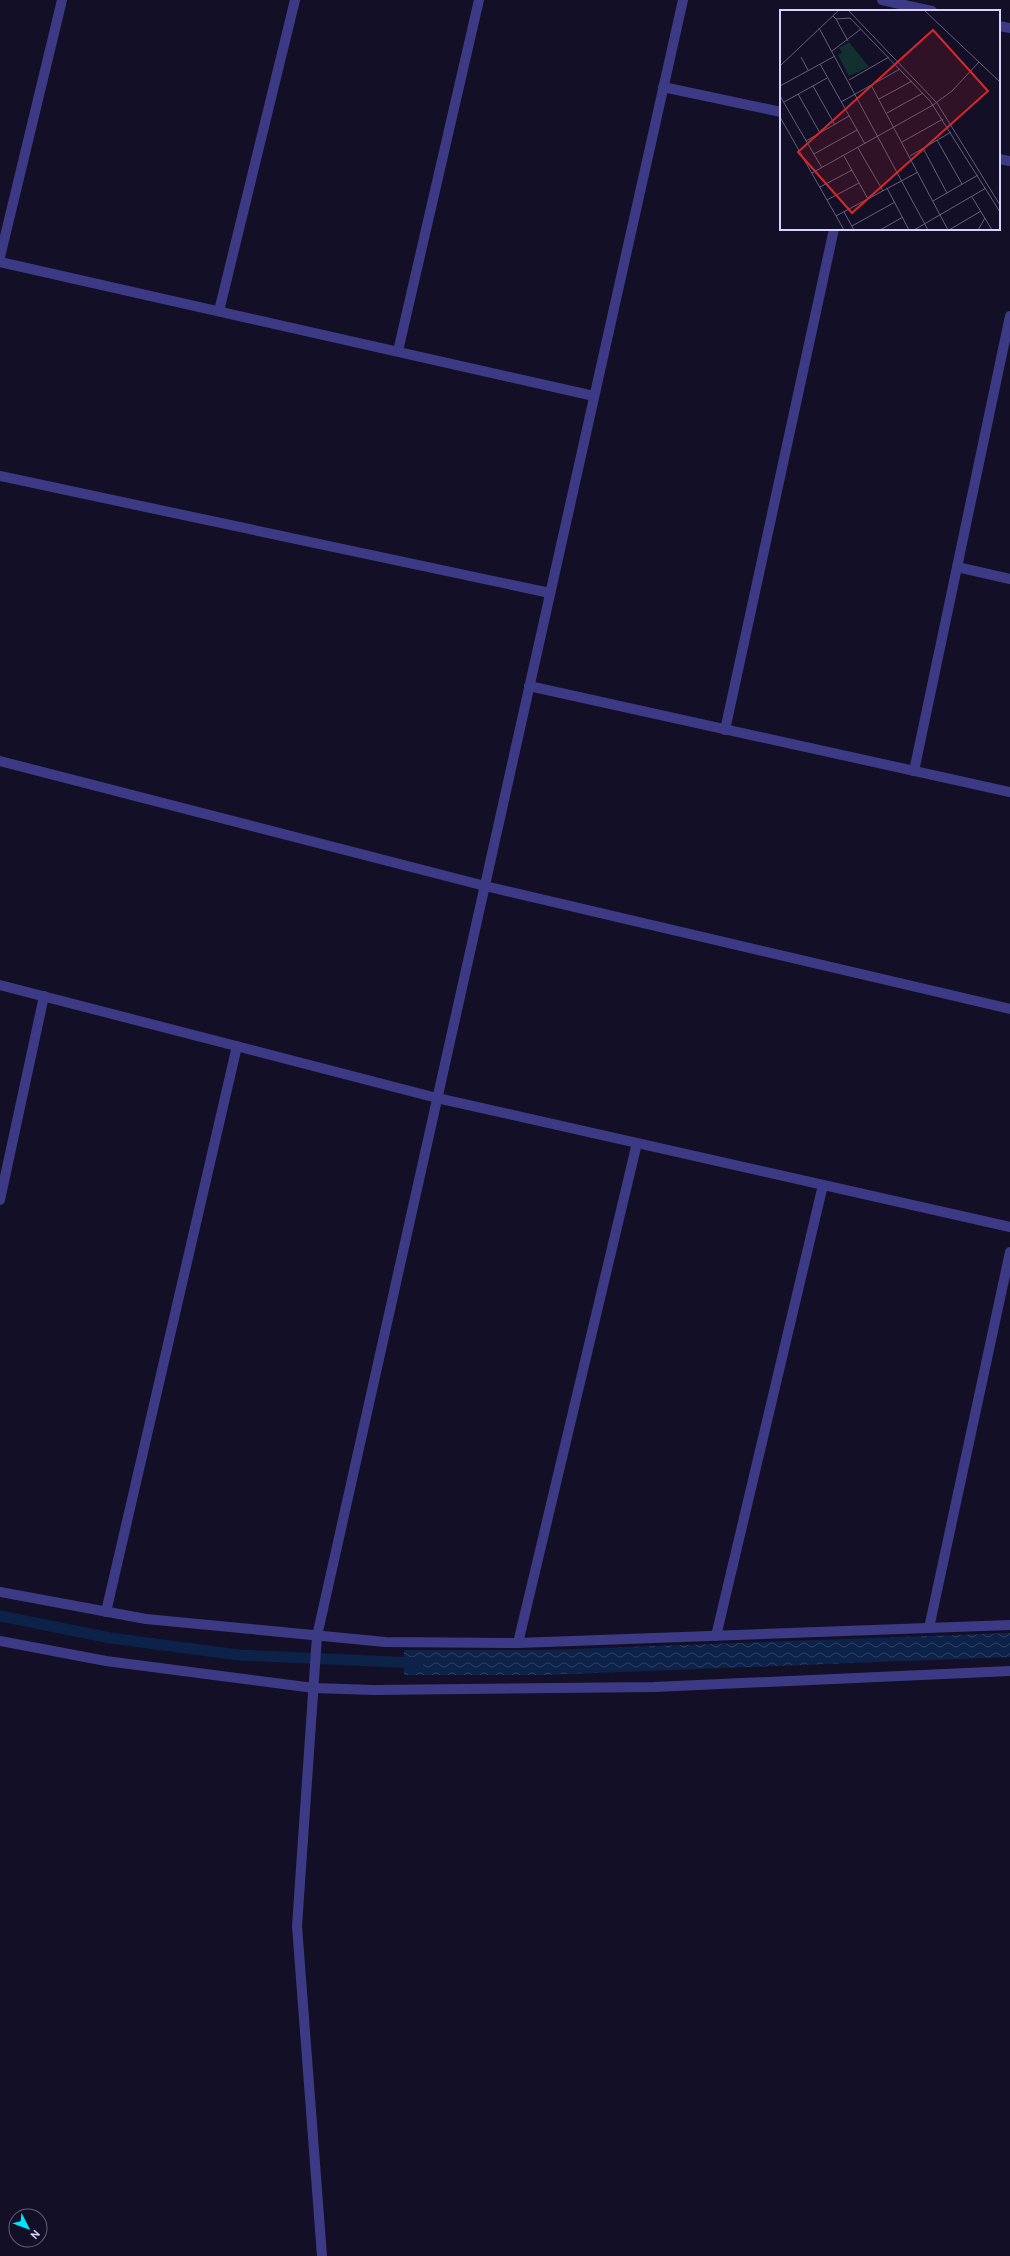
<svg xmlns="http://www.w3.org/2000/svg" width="1010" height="2256" font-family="Overpass,sans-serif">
  <defs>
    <pattern id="water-waves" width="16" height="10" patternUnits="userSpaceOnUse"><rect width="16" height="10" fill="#0c2248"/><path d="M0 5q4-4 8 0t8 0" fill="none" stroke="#2f4163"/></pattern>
  </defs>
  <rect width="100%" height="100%" fill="#130f26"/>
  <!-- water -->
  <polygon fill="url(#water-waves)" points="1010,1633 1010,1657 544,1675 404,1675 404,1650 544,1650"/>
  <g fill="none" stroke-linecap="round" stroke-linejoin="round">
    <!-- stream -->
    <polyline stroke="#0c2248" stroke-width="11" points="0,1616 110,1638 239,1655 418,1663"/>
    <!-- minor -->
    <g stroke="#3d3a85" stroke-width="10">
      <polyline points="882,0 932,11"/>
      <polyline points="999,26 1010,28"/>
      <polyline points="663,87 781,112"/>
      <polyline points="999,159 1010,161"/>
      <polyline points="0,257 62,0"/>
      <polyline points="0,262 594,396"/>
      <polyline points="219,311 295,0"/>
      <polyline points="398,351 479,0"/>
      <polyline points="0,476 550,593"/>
      <polyline points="957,567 1010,579"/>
      <polyline points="529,686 1010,792"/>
      <polyline points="725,730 834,229"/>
      <polyline points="914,771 1010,316"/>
      <polyline points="0,985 437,1098 1010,1227"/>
      <polyline points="0,1200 44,996"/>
      <polyline points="0,1592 146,1619 385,1642 518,1643 1010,1625"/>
      <polyline points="106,1612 237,1046"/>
      <polyline points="929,1628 1010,1252"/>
      <polyline points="716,1636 823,1185"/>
      <polyline points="518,1643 637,1143"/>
      <polyline points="322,2256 297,1926 317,1636 683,0"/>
    </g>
    <!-- tertiary -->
    <g stroke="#3d3a85" stroke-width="10">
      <polyline points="0,761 485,886 1010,1009"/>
      <polyline points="0,1641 106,1661 314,1688 374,1690 654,1687 1010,1671"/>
    </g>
  </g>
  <!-- overview -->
  <g transform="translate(780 10)">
    <rect width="220" height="220" fill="#130f26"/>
    <path d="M69 32 89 57 69 66 58 45 62 43 59 38Z" fill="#12302f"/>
    <path fill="none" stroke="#625e7d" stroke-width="1" d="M68 0 157 93 220 195M144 0 220 72M53 6 56 9 70 8 150 91 220 202M56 9 68 31M39 18 148 220M52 41 81 19M21 47 28 60M40 54 85 134M0 56 59 0M69 70 109 47M91 75 168 220M0 76 55 46M33 76 55 115M18 84 40 123M0 86 42 158M99 89 132 71M4 92 47 68M61 92 120 59M107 103 143 83M0 107 64 220M157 130 182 174M26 131 69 106M122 132 163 109M78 138 103 181M143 138 167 183M34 144 77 120M64 146 88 189M130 146 171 122M32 163 153 95 172 81 199 52M40 177 72 160M107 178 129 220M192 187 212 220M47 190 79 173M153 191 198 165M64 202 74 220M56 206 138 162M72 216 115 192M100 220 123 207M134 220 206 178M169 220 201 201M198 220 205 208"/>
    <path fill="#d62828" fill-opacity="0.15" stroke="#d62828" stroke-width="2" d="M153 20 208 81 72 203 18 142Z"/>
    <rect width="220" height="220" fill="none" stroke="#d9d4ff" stroke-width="2"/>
  </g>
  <!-- north arrow -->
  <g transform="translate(28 2228) rotate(132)"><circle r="19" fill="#130f26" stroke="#625e7d"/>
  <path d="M0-3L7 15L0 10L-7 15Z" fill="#00e5ff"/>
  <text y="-6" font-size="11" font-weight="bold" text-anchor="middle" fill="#d9d4ff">N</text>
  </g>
</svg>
